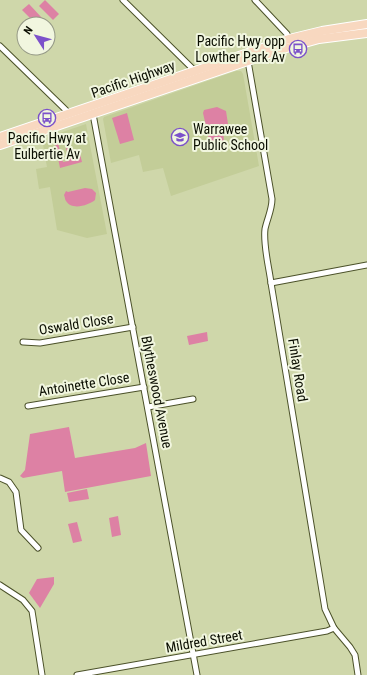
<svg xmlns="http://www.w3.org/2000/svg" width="367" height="675" font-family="'Roboto Condensed',sans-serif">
  <rect width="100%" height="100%" fill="#cfd7aa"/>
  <!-- built -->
  <g fill="#c3cd98">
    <polygon points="236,71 241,71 243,74 259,166 171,196 163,168 143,172 139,155 111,163 103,119 104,117"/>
    <polygon points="86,124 107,234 87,238 57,230 50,187 39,189 36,169 47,167 42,139"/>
  </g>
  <!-- green -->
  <g fill="#dd81a4">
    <polygon points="45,0 59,14 53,20 39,6"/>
    <polygon points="29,4 43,19 38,24 36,24 22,10"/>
    <polygon points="217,107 226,111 228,124 224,125 225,128 223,128 224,143 219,145 210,144 203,113 204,110"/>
    <polygon points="127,113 134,140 120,144 112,118"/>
    <polygon points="55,143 58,143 63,162 69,161 66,148 70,147 71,150 76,149 77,154 80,154 82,162 60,168"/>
    <path d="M85 188 92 189 96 193 95 200C89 205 72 211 66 201 65 200 65 197 64 195L66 191 68 192Z"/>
    <polygon points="207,332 208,341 189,345 187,336"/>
    <polygon points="69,427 75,458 135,448 146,443 151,476 65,492 62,471 23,478 20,476 25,470 30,434"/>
    <polygon points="87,489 89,499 69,502 67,493"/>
    <polygon points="118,516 121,535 112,537 109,518"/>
    <polygon points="77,522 82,541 73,543 68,524"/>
    <polygon points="54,577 54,584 40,608 29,593 37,579"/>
  </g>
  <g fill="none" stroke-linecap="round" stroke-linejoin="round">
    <defs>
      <g id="minor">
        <polyline points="123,0 195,71"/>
        <polyline points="255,0 287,34 289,39"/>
        <polyline points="0,46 71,115"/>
        <path d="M248 61 272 199C272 210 267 219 265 229 263 245 269 267 271 283L325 609 334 628 350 647 355 655 358 675"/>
        <polyline points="93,114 197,675"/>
        <polyline points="271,283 367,265"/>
        <polyline points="23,342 40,343 133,327"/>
        <polyline points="28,406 144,387"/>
        <polyline points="148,407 193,399"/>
        <polyline points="0,478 9,482 16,492 21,530 38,548"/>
        <polyline points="0,585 23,600 32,611 42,675"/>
        <polyline points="77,675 327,631 334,628"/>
      </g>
      <g id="trunk">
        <polyline points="0,137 289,39 322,31 367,24"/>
        <polyline points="0,145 36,133 283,49 319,39 367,33"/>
      </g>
    </defs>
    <!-- minor casing -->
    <use href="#minor" stroke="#4b5129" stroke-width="7"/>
    <!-- trunk casing -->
    <use href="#trunk" stroke="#fff" stroke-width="10"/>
    <!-- minor -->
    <use href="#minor" stroke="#fff" stroke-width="5"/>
    <!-- trunk -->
    <use href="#trunk" stroke="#f8d8c0" stroke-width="8"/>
  </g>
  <!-- icons -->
  <defs>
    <symbol id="bus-ring" viewBox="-11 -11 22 22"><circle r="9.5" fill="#f1f6df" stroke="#7c51ca" stroke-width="1.5"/><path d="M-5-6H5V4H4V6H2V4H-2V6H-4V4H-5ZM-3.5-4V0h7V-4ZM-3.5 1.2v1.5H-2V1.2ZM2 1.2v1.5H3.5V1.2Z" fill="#7c51ca"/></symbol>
    <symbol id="school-ring" viewBox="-11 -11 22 22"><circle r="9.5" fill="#f1f6df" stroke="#7c51ca" stroke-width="1.5"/><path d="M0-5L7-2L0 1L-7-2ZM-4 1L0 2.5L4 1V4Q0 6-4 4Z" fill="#7c51ca"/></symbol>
  </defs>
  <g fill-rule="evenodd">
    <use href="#bus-ring" x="288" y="39" width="20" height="20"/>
    <use href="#bus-ring" x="37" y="108" width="20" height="20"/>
    <use href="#school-ring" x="170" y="127" width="20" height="20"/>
  </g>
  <g text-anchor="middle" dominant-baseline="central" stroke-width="4" stroke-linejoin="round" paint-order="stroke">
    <!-- poi labels -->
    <g font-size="14" fill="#0a0d01" stroke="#f1f6df" text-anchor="end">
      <text x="285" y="41">Pacific Hwy opp<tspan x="285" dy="16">Lowther Park Av</tspan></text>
      <text x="193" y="129" text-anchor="start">Warrawee<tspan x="193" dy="16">Public School</tspan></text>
      <text x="47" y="138" text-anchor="middle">Pacific Hwy at<tspan x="47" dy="16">Eulbertie Av</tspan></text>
    </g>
    <!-- street labels -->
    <g font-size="14" fill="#0a0d01" stroke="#f1f6df">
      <text transform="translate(133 79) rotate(-19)">Pacific Highway</text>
      <text transform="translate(76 324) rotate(-9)">Oswald Close</text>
      <text transform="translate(298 370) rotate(81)">Finlay Road</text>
      <text transform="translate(84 384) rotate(-9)">Antoinette Close</text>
      <text transform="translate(157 392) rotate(79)">Blytheswood Avenue</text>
      <text transform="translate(204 641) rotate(-10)">Mildred Street</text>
    </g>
  </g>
  <!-- north arrow -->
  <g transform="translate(36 36) rotate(306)"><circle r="19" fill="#f1f6df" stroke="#959986"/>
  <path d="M0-3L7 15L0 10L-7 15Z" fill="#7c51ca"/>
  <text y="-6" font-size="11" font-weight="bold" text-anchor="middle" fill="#0a0d01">N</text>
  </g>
</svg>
